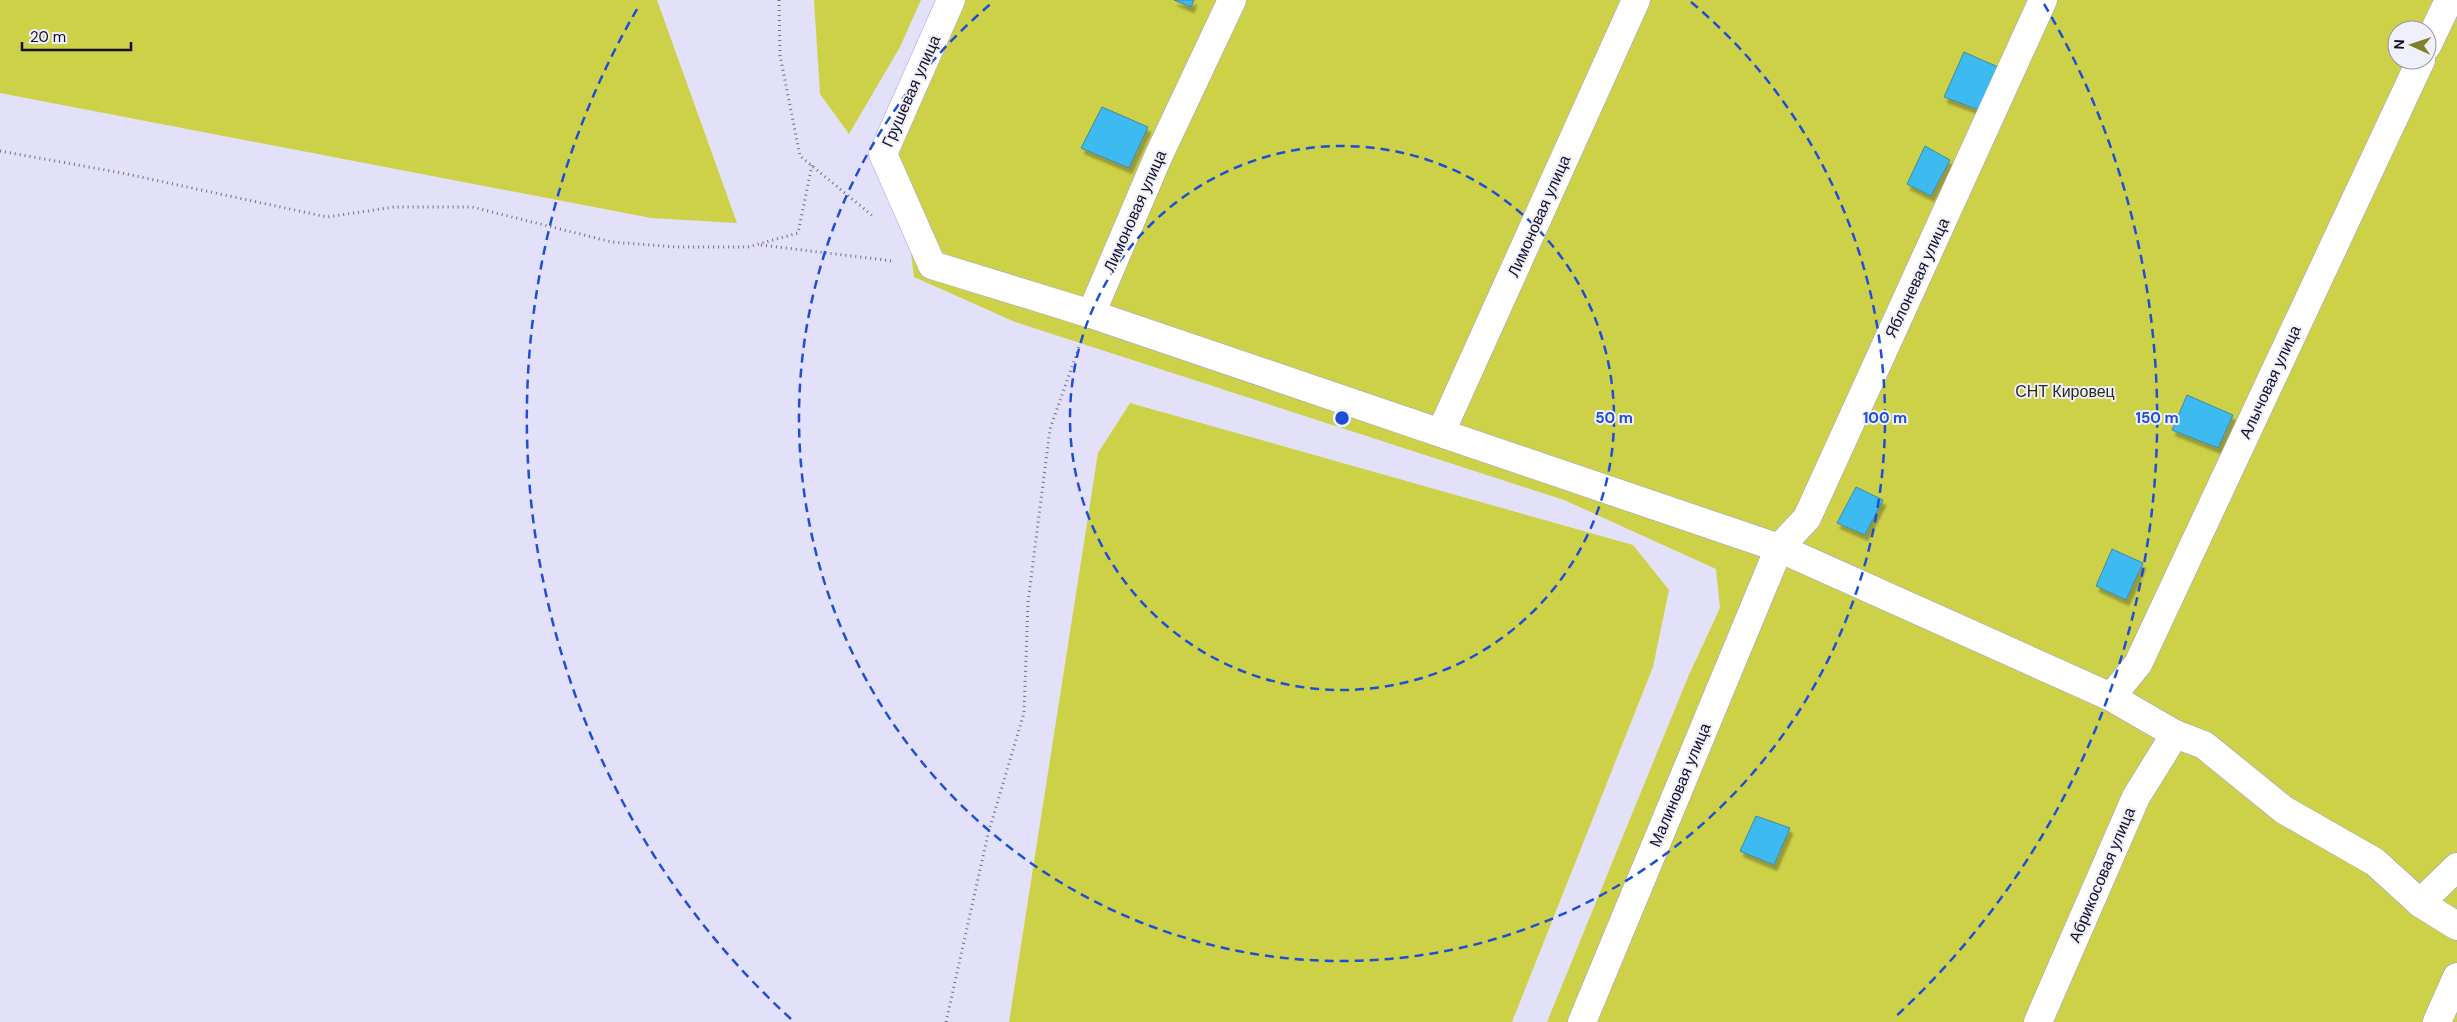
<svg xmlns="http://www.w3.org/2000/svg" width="2457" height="1022" font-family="'DM Sans',sans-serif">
  <defs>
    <filter id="shadow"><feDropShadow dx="3" dy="5.5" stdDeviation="1" flood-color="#0004"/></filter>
  </defs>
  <rect width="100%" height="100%" fill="#e3e0f9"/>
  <!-- green -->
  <g fill="#cdd148" fill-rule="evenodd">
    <polygon points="0,0 657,0 737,223 651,218 0,93"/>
    <polygon points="814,0 921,0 900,47 849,134 820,94"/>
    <path d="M957 0H2457V1022H1547L1688 677 1720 608 1716 569 1564 500 1015 322 914 277 897 139ZM2397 30H2427V60H2397Z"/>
    <polygon points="1130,403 1633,545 1669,590 1653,667 1512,1022 1009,1022 1098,453"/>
  </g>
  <!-- building -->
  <g fill="#3cbaf0" stroke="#4187a8" filter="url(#shadow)">
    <polygon points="1174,0 1194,0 1191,7"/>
    <polygon points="1964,52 1998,67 1979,110 1944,97"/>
    <polygon points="1102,107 1148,127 1129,168 1081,148"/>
    <polygon points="1925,146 1950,160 1931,196 1907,184"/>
    <polygon points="2187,395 2233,415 2218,448 2172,430"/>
    <polygon points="1856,487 1883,500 1865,535 1837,523"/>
    <polygon points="2112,549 2143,563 2126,600 2096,586"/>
    <polygon points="1756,816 1790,828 1774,865 1740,851"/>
  </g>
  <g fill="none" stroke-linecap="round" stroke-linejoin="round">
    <defs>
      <g id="minor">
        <polyline points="951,0 883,154 932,265 1091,314 1779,548 2111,697 2175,734 2204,745 2284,810 2375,862 2420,903 2457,926"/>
        <polyline points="2427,46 2449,0"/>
        <polyline points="1091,314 1158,157 1232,0"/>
        <polyline points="1441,432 1636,0"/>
        <polyline points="2111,697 2138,664 2421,60"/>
        <polyline points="2420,903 2457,867"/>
        <polyline points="1582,1022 1779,548 1807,518 2043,0"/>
        <polyline points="2038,1022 2136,797 2175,734"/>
        <polyline points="2437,1022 2457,977"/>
      </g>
    </defs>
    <!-- minor casing -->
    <use href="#minor" stroke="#a299d5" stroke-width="29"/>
    <!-- path -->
    <g stroke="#716e85" stroke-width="3" stroke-dasharray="1 4" stroke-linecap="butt">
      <polyline points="779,0 780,55 800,156 874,217"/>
      <polyline points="0,151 122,173 327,217 394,207 472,207 612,242 676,247 748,247 798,233 812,165"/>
      <polyline points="761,245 893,261"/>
      <polyline points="946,1022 988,834 1024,713 1028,602 1050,429 1080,344"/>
    </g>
    <!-- minor -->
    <use href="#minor" stroke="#fff" stroke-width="28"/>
  </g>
  <!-- distance rings -->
  <g fill="none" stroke="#1d4ed8" stroke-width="2.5" stroke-dasharray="9 6">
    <circle cx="1342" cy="418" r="272"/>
    <path d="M1691 2A543 543 0 1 1 993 2"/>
    <path d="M791 1019A815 815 0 0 1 640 4M2044 4A815 815 0 0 1 1893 1019"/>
  </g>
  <g text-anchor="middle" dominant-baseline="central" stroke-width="4" stroke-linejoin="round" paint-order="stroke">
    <!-- street labels -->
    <g font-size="16" fill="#130f24" stroke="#f0effc">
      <text transform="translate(911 91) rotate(-66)">Грушевая улица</text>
      <text transform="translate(1135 211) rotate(-66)">Лимоновая улица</text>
      <text transform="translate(1539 216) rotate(-66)">Лимоновая улица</text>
      <text transform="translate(1917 278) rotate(-65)">Яблоневая улица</text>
      <text transform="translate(2270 382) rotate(-65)">Алычовая улица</text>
      <text transform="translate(1680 785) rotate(-67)">Малиновая улица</text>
      <text transform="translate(2102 875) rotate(-67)">Абрикосовая улица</text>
    </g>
    <!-- park labels -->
    <g font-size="16" fill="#2c2d16" stroke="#f0effc">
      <text x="2065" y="391">СНТ Кировец</text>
    </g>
  </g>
  <circle cx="1342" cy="418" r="8" fill="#1d4ed8" stroke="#f0effc" stroke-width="2.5"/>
  <g font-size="15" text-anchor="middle" font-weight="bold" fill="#1d4ed8" stroke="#f0effc" stroke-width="4" stroke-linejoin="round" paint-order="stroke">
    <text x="1614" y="423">50 m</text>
    <text x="1885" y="423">100 m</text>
    <text x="2157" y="423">150 m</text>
  </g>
  <!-- north arrow -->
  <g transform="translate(2412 45) rotate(273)"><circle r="24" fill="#f0effc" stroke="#9895a6"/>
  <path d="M0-4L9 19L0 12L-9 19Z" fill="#7e812a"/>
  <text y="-8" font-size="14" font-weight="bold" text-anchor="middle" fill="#130f24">N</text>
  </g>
  <!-- scale -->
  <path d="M22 42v8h109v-8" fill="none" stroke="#130f24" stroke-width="2.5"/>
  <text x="30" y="42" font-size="15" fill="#130f24" stroke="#f0effc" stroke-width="4" paint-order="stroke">20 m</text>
</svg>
